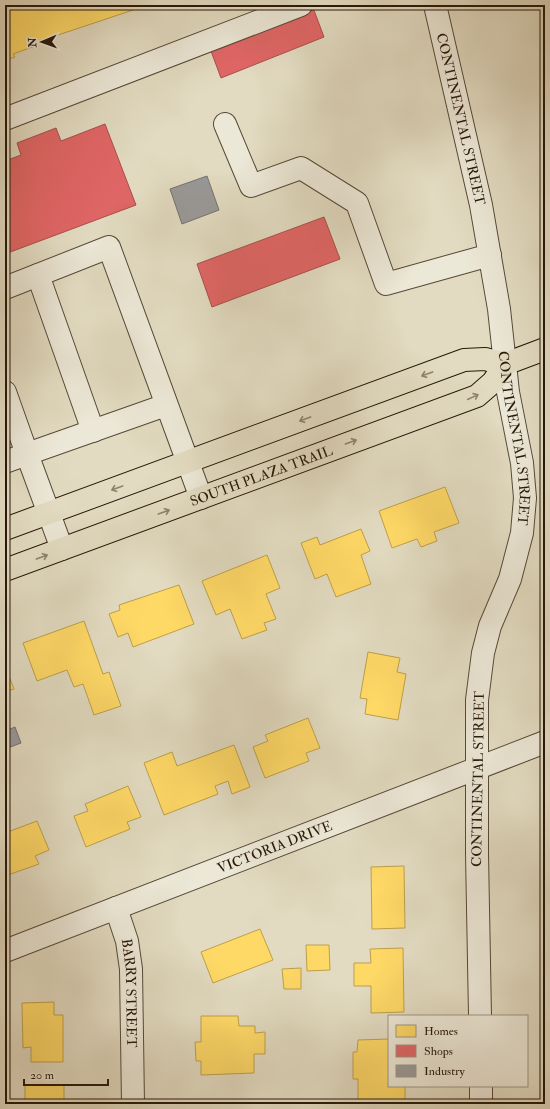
<svg xmlns="http://www.w3.org/2000/svg" width="550" height="1109" font-family="'IM FELL Double Pica',serif">
  <rect width="100%" height="100%" fill="#e2dbc1"/>
  <filter id="stains"><feTurbulence type="fractalNoise" baseFrequency=".005" numOctaves="4"/><feColorMatrix values="0 0 0 0 .2 0 0 0 0 .09 0 0 0 0 .02 0 0 0 .5 -.17"/></filter>
  <radialGradient id="worn" r=".72"><stop offset=".6" stop-color="#630" stop-opacity="0"/><stop offset="1" stop-color="#630" stop-opacity=".3"/></radialGradient>
  <!-- homes -->
  <g fill="#ffd966" stroke="#be9f4a">
    <polygon points="5,5 142,5 142,7 34,43 35,46 13,54 15,57 5,60"/>
    <polygon points="445,487 459,523 434,532 437,541 421,547 417,539 392,548 379,511"/>
    <polygon points="361,529 370,551 361,555 371,584 336,597 327,574 315,579 301,543 317,537 320,545"/>
    <polygon points="267,555 280,588 266,594 276,619 264,623 267,630 242,639 230,609 216,615 202,581"/>
    <polygon points="179,585 194,624 133,647 128,633 118,637 109,614 120,610 119,605"/>
    <polygon points="84,621 103,674 109,672 121,706 94,715 83,684 74,687 67,670 37,681 23,643"/>
    <polygon points="368,652 400,658 397,672 406,674 398,720 365,714 367,699 360,698"/>
    <polygon points="5,666 14,689 5,692"/>
    <polygon points="308,718 320,748 306,753 309,761 265,778 253,747 268,741 265,735"/>
    <polygon points="234,745 250,787 232,794 228,781 215,786 218,794 164,815 144,763 172,752 177,766"/>
    <polygon points="128,786 141,817 127,822 130,829 86,847 74,816 88,811 85,804"/>
    <polygon points="37,821 49,850 35,856 39,864 5,876 5,833"/>
    <polygon points="404,866 405,928 372,929 371,867"/>
    <polygon points="260,929 273,960 213,983 201,952"/>
    <polygon points="306,945 329,945 330,970 307,971"/>
    <polygon points="403,948 404,1012 371,1013 371,986 354,986 354,963 371,963 370,949"/>
    <polygon points="301,968 301,989 284,989 282,969"/>
    <rect x="542" y="972" width="3" height="23"/>
    <polygon points="54,1002 54,1015 63,1015 63,1062 31,1062 31,1047 23,1048 22,1003"/>
    <polygon points="201,1016 238,1016 239,1026 255,1026 255,1033 265,1032 265,1054 254,1054 254,1073 201,1075 201,1061 196,1061 195,1042 201,1042"/>
    <polygon points="389,1039 389,1086 405,1086 405,1103 358,1104 358,1079 353,1079 353,1052 357,1052 358,1040"/>
    <rect x="25" y="1085" width="39" height="19"/>
  </g>
  <!-- shops -->
  <g fill="#e06666" stroke="#a84f4a">
    <polygon points="306,5 312,5 324,37 221,78 208,43"/>
    <polygon points="105,124 136,205 5,254 5,161 21,155 17,143 56,128 61,141"/>
    <polygon points="324,217 340,259 212,307 197,264"/>
  </g>
  <!-- industry -->
  <g fill="#999" stroke="#77726e">
    <polygon points="207,176 219,210 182,224 170,189"/>
    <polygon points="15,727 21,743 5,749 5,731"/>
  </g>
  <g fill="none" stroke-linecap="round" stroke-linejoin="round">
    <defs>
      <g id="minor">
        <path id="s1" d="M435 5 481 205 499 309 508 392 522 463 525 498 522 533 510 579 490 626 483 653 477 700V854L480 1016"/>
        <polyline points="5,119 301,5"/>
        <polyline points="225,124 251,186 301,168 357,203 386,284 490,255"/>
        <polyline points="38,275 93,431"/>
        <polyline points="5,288 109,247 201,498"/>
        <polyline points="5,392 27,454 166,405"/>
        <polyline points="5,462 27,454 62,549"/>
        <path id="s2" d="M116 908 127 941 131 969 133 1104"/>
        <path id="s3" d="M5 951 545 742"/>
        <polyline points="481,1086 481,1104"/>
      </g>
      <g id="major">
        <polyline points="5,529 464,360 485,359 505,364 545,349"/>
        <path id="s4" d="M5 570 477 396 493 382 505 364"/>
      </g>
    </defs>
    <!-- minor casing -->
    <use href="#minor" stroke="#564937" stroke-width="24"/>
    <!-- major casing -->
    <use href="#major" stroke="#271809" stroke-width="24"/>
    <!-- minor -->
    <use href="#minor" stroke="#ece8d7" stroke-width="22"/>
    <!-- major -->
    <use href="#major" stroke="#e2dbc1" stroke-width="22"/>
  </g>
  <!-- one-way arrows -->
  <defs><path id="oneway-shaft" d="M-6 0H5M1.5-3L5.5 0L1.5 3" fill="none" stroke-width="1.6" stroke-linecap="round" stroke-linejoin="round"/></defs>
  <g stroke="#8e836e">
    <use href="#oneway-shaft" transform="translate(427 374) rotate(160)"/>
    <use href="#oneway-shaft" transform="translate(473 397) rotate(-25)"/>
    <use href="#oneway-shaft" transform="translate(305 419) rotate(160)"/>
    <use href="#oneway-shaft" transform="translate(351 442) rotate(-20)"/>
    <use href="#oneway-shaft" transform="translate(117 488) rotate(160)"/>
    <use href="#oneway-shaft" transform="translate(164 512) rotate(-20)"/>
    <use href="#oneway-shaft" transform="translate(42 557) rotate(-20)"/>
  </g>
  <g text-anchor="middle" dominant-baseline="central" stroke-width="4" stroke-linejoin="round" paint-order="stroke">
    <!-- street labels -->
    <g font-size="14" fill="#271809" stroke="#ece8d7">
      <text stroke="none"><textPath href="#s1" startOffset="117">CONTINENTAL STREET</textPath></text>
      <text stroke="none"><textPath href="#s1" startOffset="441">CONTINENTAL STREET</textPath></text>
      <text stroke="none"><textPath href="#s4" startOffset="273">SOUTH PLAZA TRAIL</textPath></text>
      <text transform="translate(478 779) rotate(-89)">CONTINENTAL STREET</text>
      <text stroke="none"><textPath href="#s3" startOffset="289">VICTORIA DRIVE</textPath></text>
      <text stroke="none"><textPath href="#s2" startOffset="87">BARRY STREET</textPath></text>
    </g>
  </g>
  <!-- margin -->
  <rect width="550" height="1109" fill="none" stroke="#e2dbc1" stroke-width="20"/>
  <rect x="6" y="6" width="538" height="1097" fill="none" stroke="#271809" stroke-width="2"/>
  <rect x="10" y="10" width="530" height="1089" fill="none" stroke="#271809"/>
  <!-- legend -->
  <rect x="388" y="1015" width="140" height="72" fill="#ece8d7" stroke="#9d9585"/>
  <rect x="396" y="1025" width="20" height="12" fill="#ffd966" stroke="#9d9585"/>
  <text x="424" y="1035" font-size="12" fill="#271809">Homes</text>
  <rect x="396" y="1045" width="20" height="12" fill="#e06666" stroke="#9d9585"/>
  <text x="424" y="1055" font-size="12" fill="#271809">Shops</text>
  <rect x="396" y="1065" width="20" height="12" fill="#999999" stroke="#9d9585"/>
  <text x="424" y="1075" font-size="12" fill="#271809">Industry</text>
  <!-- north arrow -->
  <g transform="translate(42 42) rotate(268)" stroke="#ece8d7" stroke-width="3" paint-order="stroke">
  <path d="M0-3L7 15L0 10L-7 15Z" fill="#271809"/>
  <text y="-6" font-size="11" font-weight="bold" text-anchor="middle" fill="#271809">N</text>
  </g>
  <!-- scale -->
  <path d="M24 1079v6h84v-6" fill="none" stroke="#271809" stroke-width="2"/>
  <text x="30" y="1079" font-size="12" fill="#271809" stroke="#ece8d7" stroke-width="3" paint-order="stroke">20 m</text>
  <rect width="100%" height="100%" filter="url(#stains)"/>
  <rect width="100%" height="100%" fill="url(#worn)"/>
</svg>
